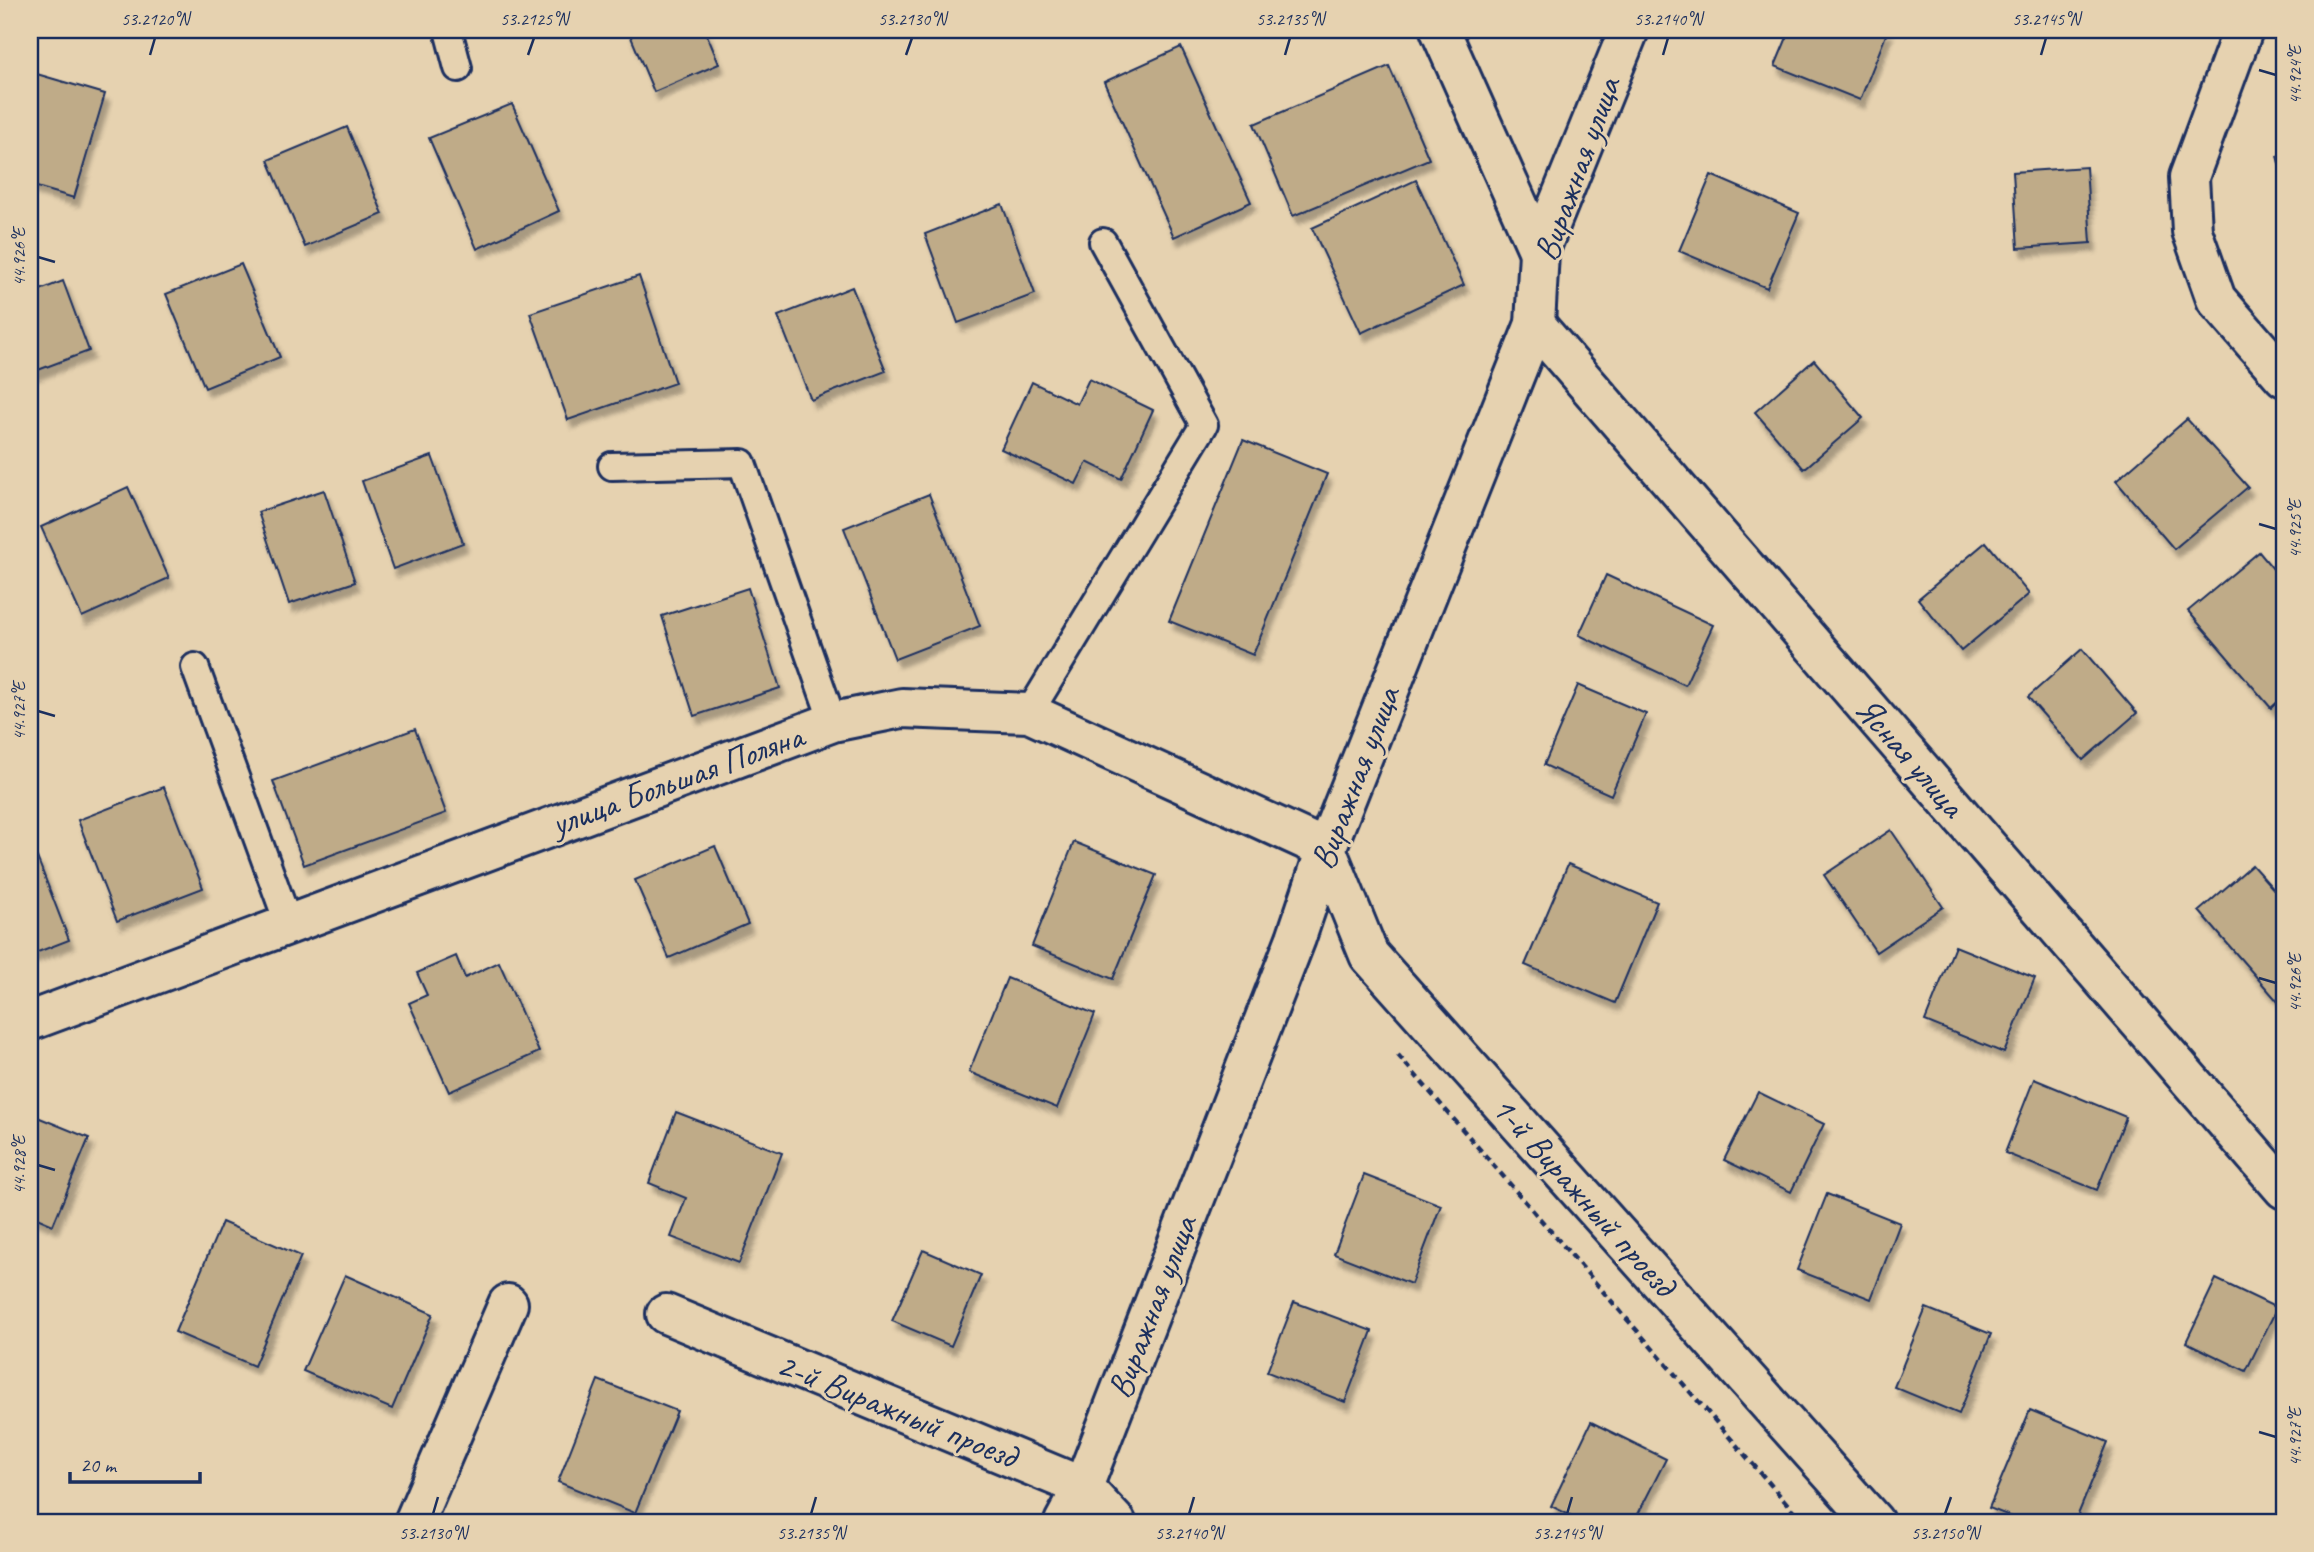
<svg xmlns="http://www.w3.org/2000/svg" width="2314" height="1552" font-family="Caveat,sans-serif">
  <defs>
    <filter id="shadow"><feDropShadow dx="4.5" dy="8" stdDeviation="2" flood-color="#0004"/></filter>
  </defs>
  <rect width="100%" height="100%" fill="#e6d2b0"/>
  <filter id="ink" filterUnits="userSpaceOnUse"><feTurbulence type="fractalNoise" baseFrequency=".0143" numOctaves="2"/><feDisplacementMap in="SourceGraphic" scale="14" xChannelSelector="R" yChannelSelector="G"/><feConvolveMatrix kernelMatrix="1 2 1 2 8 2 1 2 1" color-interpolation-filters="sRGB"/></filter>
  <g filter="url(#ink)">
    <!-- building -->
    <g fill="#bfab88" stroke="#1b2f5e" stroke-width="2" filter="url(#shadow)">
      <polygon points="628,30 705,30 719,64 654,92"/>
      <polygon points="1790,30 1888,30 1860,100 1775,66"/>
      <polygon points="1181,47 1251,202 1174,237 1104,82"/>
      <polygon points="1389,66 1429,159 1293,216 1254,124"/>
      <polygon points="30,72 105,94 74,198 30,185"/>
      <polygon points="512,104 559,211 477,249 429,138"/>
      <polygon points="347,127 383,214 305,247 268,160"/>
      <polygon points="2284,154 2284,181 2277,156"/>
      <polygon points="2086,167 2091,243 2018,248 2013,172"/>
      <polygon points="1711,175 1799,213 1767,288 1679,251"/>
      <polygon points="1416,180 1464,285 1361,333 1312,228"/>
      <polygon points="1002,204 1035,294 958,323 925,234"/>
      <polygon points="241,264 280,357 205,388 166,294"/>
      <polygon points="639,276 675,383 568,420 530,313"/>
      <polygon points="63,281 89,351 30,373 30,294"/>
      <polygon points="852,287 886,371 811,400 778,316"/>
      <polygon points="1814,360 1863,418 1804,469 1755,412"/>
      <polygon points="1089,379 1153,410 1121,479 1087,462 1076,484 1001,449 1032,382 1077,404"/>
      <polygon points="2187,419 2248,487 2174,549 2116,481"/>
      <polygon points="1243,440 1327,474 1253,655 1169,621"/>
      <polygon points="432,456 463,543 393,569 362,481"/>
      <polygon points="128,487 169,578 82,617 41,527"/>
      <polygon points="324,490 355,582 289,604 258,512"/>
      <polygon points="929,494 980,626 895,659 844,528"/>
      <polygon points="1986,542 2029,594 1961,651 1918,599"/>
      <polygon points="2259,552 2284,582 2284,696 2271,708 2188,611"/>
      <polygon points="1606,575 1713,625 1685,685 1579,635"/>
      <polygon points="748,588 780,688 694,716 662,616"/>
      <polygon points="2082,649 2137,713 2083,760 2028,697"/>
      <polygon points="1578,685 1646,714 1611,795 1544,765"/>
      <polygon points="415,729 446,813 304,865 273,781"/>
      <polygon points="164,787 203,888 117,921 78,820"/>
      <polygon points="1891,830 1943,907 1876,952 1824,875"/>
      <polygon points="1074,842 1156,875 1113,979 1032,946"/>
      <polygon points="715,846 748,924 669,958 635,880"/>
      <polygon points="37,857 69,940 30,955 30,860"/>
      <polygon points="1568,864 1657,902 1615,1003 1525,965"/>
      <polygon points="2252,865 2284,901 2284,998 2279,1003 2199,911"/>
      <polygon points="1955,946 2035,978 2004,1053 1925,1021"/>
      <polygon points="456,956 465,978 499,962 539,1052 449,1092 409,1003 427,995 417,973"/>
      <polygon points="1007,978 1095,1014 1057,1108 969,1072"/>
      <polygon points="2034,1079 2126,1117 2097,1190 2005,1153"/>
      <polygon points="1758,1092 1824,1124 1791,1192 1724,1160"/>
      <polygon points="676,1112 782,1153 739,1263 671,1237 686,1198 649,1183"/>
      <polygon points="30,1114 89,1138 53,1225 30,1215"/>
      <polygon points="1364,1175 1441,1205 1411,1284 1334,1254"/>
      <polygon points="1827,1194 1900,1223 1871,1299 1797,1270"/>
      <polygon points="222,1222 301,1256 254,1366 175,1332"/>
      <polygon points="923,1250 981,1275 951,1346 892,1321"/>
      <polygon points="345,1275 433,1314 392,1409 303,1371"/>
      <polygon points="2216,1279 2277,1308 2246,1371 2186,1342"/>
      <polygon points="1294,1302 1372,1331 1345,1402 1267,1372"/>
      <polygon points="1926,1308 1991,1334 1959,1414 1894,1387"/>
      <polygon points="598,1380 677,1411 635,1513 558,1482"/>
      <polygon points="2030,1410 2108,1442 2075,1522 2025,1522 1989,1508"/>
      <polygon points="1591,1422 1666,1459 1634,1522 1584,1522 1551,1506"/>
    </g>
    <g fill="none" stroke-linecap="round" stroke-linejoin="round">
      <defs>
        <g id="lane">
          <polyline points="448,30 458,68"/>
          <polyline points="612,466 742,463 833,722"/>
          <polyline points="195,667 289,925"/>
          <polyline points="1029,713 1204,425 1103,242"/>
        </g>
        <g id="street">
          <polyline points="1440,30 1539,252"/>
          <polyline points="2243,30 2189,177 2192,231 2216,299 2284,377"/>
          <polyline points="1535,324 2284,1189"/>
          <polyline points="30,1021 833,722 902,708 1029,713 1326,849 1369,955 1874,1522"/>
          <polyline points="666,1314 1083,1487 1116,1522"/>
          <polyline points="414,1522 508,1304"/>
          <polyline points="1064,1522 1083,1487 1296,938 1326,849 1535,324 1539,252 1629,30"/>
        </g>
      </defs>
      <!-- lane casing -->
      <use href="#lane" stroke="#1b2f5e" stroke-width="32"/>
      <!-- street casing -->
      <use href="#street" stroke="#1b2f5e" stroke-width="44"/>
      <!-- path -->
      <polyline stroke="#1b2f5e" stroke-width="4.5" stroke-dasharray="7 5" stroke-linecap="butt" points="1398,1055 1803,1522"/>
      <!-- lane -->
      <use href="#lane" stroke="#e6d2b0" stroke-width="26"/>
      <!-- street -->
      <use href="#street" stroke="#e6d2b0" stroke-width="38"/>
    </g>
  </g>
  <!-- ticks -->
  <path fill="none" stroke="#1b2f5e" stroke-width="2.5" d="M150 55 155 38M528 55 534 38M906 55 912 38M1285 55 1290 38M1663 55 1668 38M2041 55 2046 38M2259 70 2276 75M38 257 55 262M2259 524 2276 529M38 711 55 716M2259 978 2276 983M38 1165 55 1170M2259 1432 2276 1437M433 1514 438 1497M811 1514 816 1497M1189 1514 1194 1497M1567 1514 1572 1497M1945 1514 1951 1497"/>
  <g text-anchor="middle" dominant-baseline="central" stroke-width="6" stroke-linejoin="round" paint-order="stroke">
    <!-- street labels -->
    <g font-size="35" fill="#1b2f5e" stroke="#e6d2b0">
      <text transform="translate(1577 169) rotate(-70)">Виражная улица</text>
      <text transform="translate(1910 757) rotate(49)">Ясная улица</text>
      <text transform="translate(1355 778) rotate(-69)">Виражная улица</text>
      <text transform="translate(677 780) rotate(-20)">улица Большая Поляна</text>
      <text transform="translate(1584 1196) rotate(48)">1-й Виражный проезд</text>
      <text transform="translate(1152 1307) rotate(-69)">Виражная улица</text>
      <text transform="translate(897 1410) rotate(22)">2-й Виражный проезд</text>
    </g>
  </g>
  <!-- margin -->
  <rect width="2314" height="1552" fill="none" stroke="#e6d2b0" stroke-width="77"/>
  <!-- scale -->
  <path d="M70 1472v10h130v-10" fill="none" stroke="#1b2f5e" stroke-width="3.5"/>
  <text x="80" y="1472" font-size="21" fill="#1b2f5e" stroke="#e6d2b0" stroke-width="5" paint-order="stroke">20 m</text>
  <rect x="38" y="38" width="2238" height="1476" fill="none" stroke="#1b2f5e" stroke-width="2.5"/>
  <g font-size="18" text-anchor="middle" fill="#1b2f5e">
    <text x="155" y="25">53.2120°N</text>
    <text x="534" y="25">53.2125°N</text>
    <text x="912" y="25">53.2130°N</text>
    <text x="1290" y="25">53.2135°N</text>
    <text x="1668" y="25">53.2140°N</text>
    <text x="2046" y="25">53.2145°N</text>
    <text transform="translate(2295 75) rotate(-90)" y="6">44.924°E</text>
    <text transform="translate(19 257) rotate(-90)" y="6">44.926°E</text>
    <text transform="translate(2295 529) rotate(-90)" y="6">44.925°E</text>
    <text transform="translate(19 711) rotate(-90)" y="6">44.927°E</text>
    <text transform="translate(2295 983) rotate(-90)" y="6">44.926°E</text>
    <text transform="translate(19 1165) rotate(-90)" y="6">44.928°E</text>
    <text transform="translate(2295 1437) rotate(-90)" y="6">44.927°E</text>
    <text x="433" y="1539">53.2130°N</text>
    <text x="811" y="1539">53.2135°N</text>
    <text x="1189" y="1539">53.2140°N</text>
    <text x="1567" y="1539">53.2145°N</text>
    <text x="1945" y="1539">53.2150°N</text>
  </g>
</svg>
